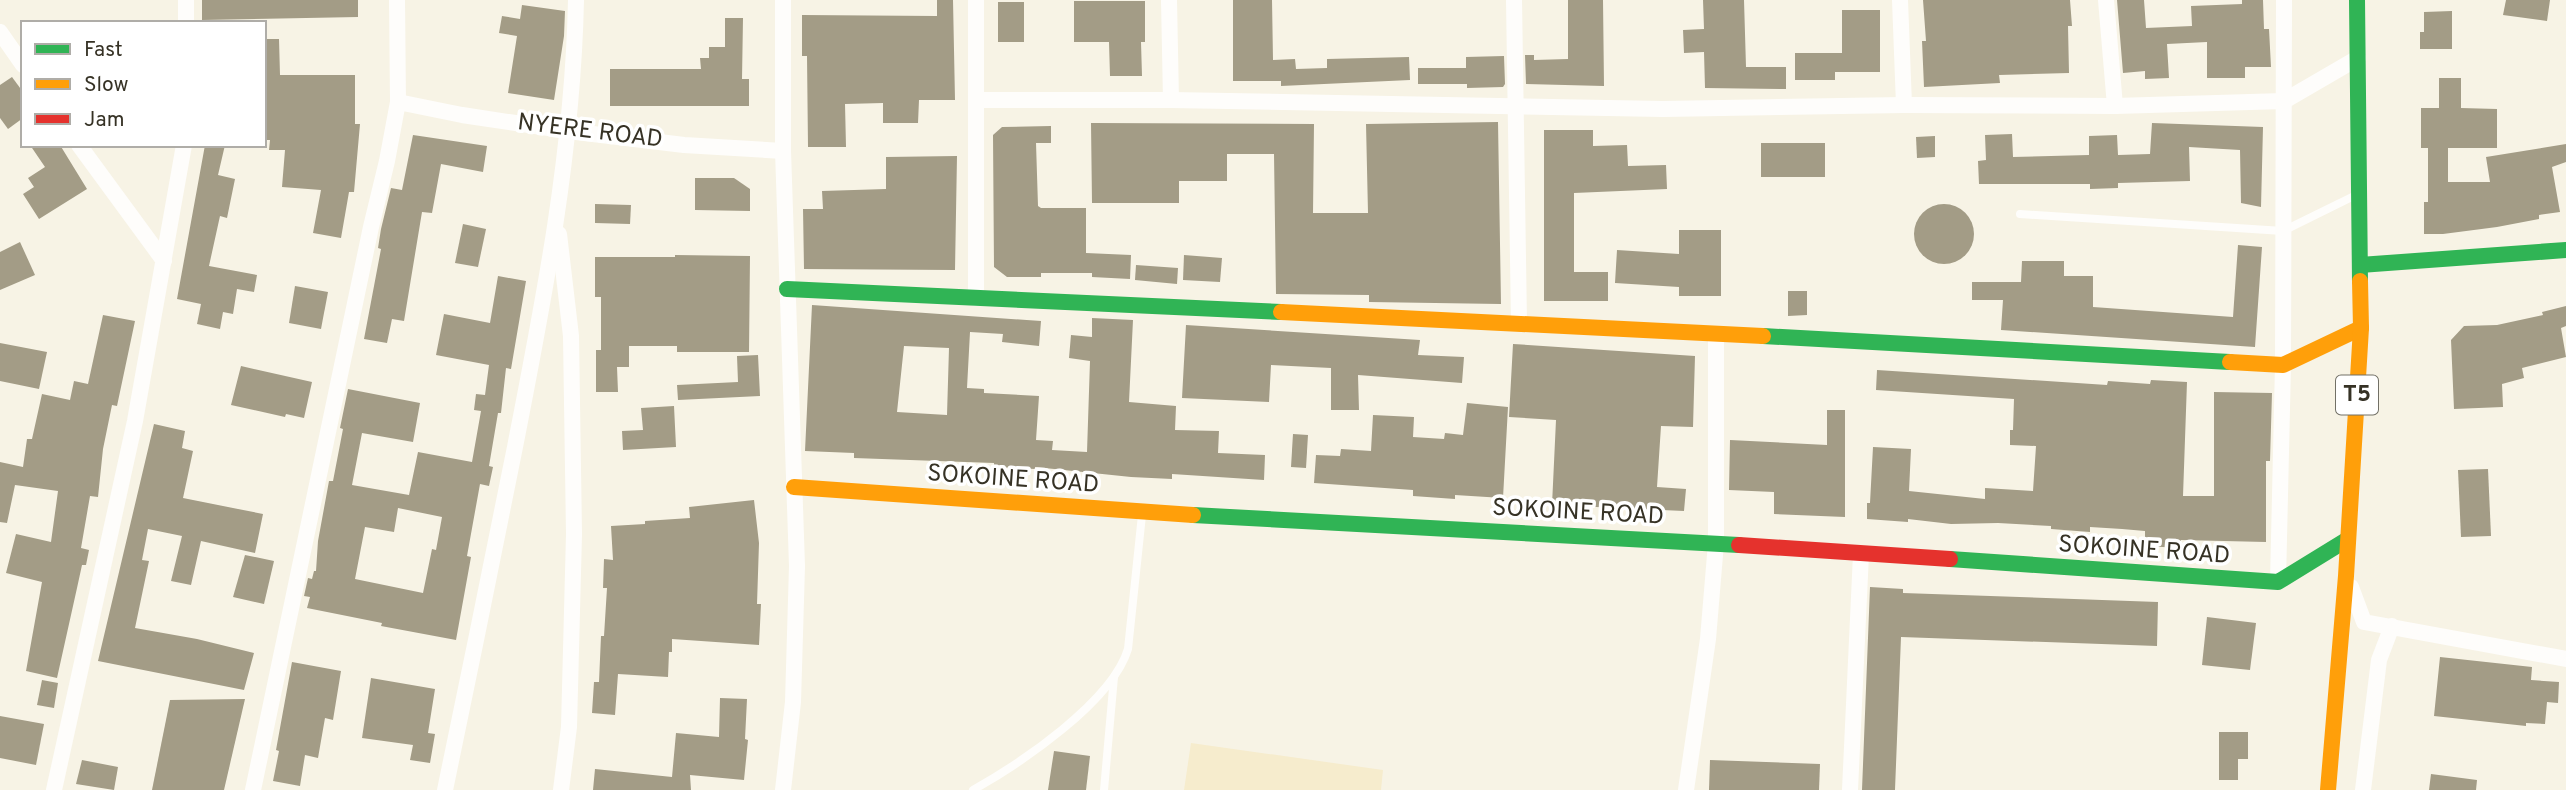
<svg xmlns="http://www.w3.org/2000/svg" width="2566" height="790" font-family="Overpass,sans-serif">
  <rect width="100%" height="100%" fill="#f7f3e5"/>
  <!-- green -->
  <polygon fill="#f6eccd" points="1191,743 1383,770 1381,790 1184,790"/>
  <!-- building -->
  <g fill="#a39c86" fill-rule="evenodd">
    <polygon points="202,0 358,0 358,17 202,20"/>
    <polygon points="937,0 953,0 955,100 919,100 918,123 883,123 883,103 845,104 846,147 808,147 807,56 802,56 802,15 937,16"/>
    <polygon points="1233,0 1272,0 1273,60 1295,59 1296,69 1327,68 1327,59 1409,57 1410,80 1281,86 1281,81 1233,81"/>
    <polygon points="1568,0 1603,0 1604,86 1526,84 1525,55 1534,55 1534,60 1568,59"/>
    <polygon points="1703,0 1744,0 1746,67 1786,67 1786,89 1705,88 1704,52 1684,53 1683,30 1704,29"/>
    <polygon points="1923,0 2070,0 2072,26 2068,26 2069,73 1999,75 2000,83 1924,87 1922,41 1926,41"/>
    <polygon points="2117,0 2144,0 2146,28 2192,26 2191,6 2242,4 2242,0 2263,0 2264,29 2269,29 2271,67 2245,67 2245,78 2207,78 2207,42 2167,44 2169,78 2145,79 2145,71 2123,73"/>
    <polygon points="2506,0 2550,0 2547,21 2503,15"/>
    <polygon points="1074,1 1145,1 1145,42 1141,42 1142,76 1110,76 1109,42 1074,42"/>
    <rect x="998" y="2" width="26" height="40"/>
    <polygon points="522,5 565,11 564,36 554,100 508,93 517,36 499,33 502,16 520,19"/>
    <polygon points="1842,10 1880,10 1880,72 1835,72 1835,80 1795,80 1795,53 1842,53"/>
    <polygon points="2452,11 2452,49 2420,49 2420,32 2424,32 2424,12"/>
    <polygon points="725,18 743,18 742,79 749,79 749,106 610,106 610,69 701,69 700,58 709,58 709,47 725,47"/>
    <polygon points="264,39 279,39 280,75 355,75 355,124 360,124 354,192 349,192 341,238 313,233 321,190 282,187 285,150 269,150 270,140 264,140"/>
    <polygon points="1504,56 1505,84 1503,87 1467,88 1467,84 1418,84 1418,68 1466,68 1466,57"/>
    <polygon points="12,77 23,92 23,118 8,129 0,118 0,85"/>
    <polygon points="2439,78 2461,78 2461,108 2497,109 2497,148 2448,148 2448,182 2490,182 2486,157 2566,144 2566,162 2552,167 2560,212 2539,215 2539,219 2497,227 2443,234 2424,234 2424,202 2428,202 2428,148 2421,148 2421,108 2439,108"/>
    <polygon points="1498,122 1501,304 1369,302 1369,295 1276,294 1274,154 1227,154 1227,181 1179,181 1179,203 1092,203 1091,123 1314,124 1313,213 1368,213 1366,124"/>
    <polygon points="2152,123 2263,127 2261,207 2241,203 2240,150 2189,147 2190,181 2118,183 2118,188 2090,189 2090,184 1979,184 1978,161 1986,160 1985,135 2012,134 2013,157 2089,155 2089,136 2117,135 2118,155 2150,154"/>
    <polygon points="1051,126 1051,143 1036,143 1038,206 1041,208 1086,208 1086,253 1131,255 1130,279 1092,277 1092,273 1041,273 1041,277 1007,277 994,267 993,135 1002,127"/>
    <polygon points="1544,130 1593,130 1593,146 1627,145 1628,166 1666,165 1667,189 1574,193 1574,272 1608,272 1608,301 1544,301"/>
    <polygon points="413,135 487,146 483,172 441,164 432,213 422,212 404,321 392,319 387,343 364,339 381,249 378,248 381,229 391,188 402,190"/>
    <polygon points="1935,136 1935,157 1917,158 1916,137"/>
    <rect x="1761" y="143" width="64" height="34"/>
    <polygon points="30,145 60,145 87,189 39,219 23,194 34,187 28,178 45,167"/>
    <polygon points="205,145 225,145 218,175 235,179 227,218 220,216 209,266 257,275 254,292 237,289 233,314 223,312 220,329 197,324 201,304 177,299"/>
    <polygon points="957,156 955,270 804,269 803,209 823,209 822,191 886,189 886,157"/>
    <polygon points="695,178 734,178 750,189 750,211 695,210"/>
    <polygon points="595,204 631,205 630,224 595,223"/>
    <circle cx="1944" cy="234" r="30"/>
    <polygon points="463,224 486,229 478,267 455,263"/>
    <polygon points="1679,230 1721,230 1721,296 1679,296 1679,287 1615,283 1617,250 1679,254"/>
    <polygon points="20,242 35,275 0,290 0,252"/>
    <polygon points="2238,245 2262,247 2255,347 2001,330 2003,300 1972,300 1972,282 2021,282 2022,261 2064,261 2064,276 2093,276 2093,307 2233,317"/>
    <polygon points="675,255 750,256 749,352 677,352 677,346 629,346 629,367 617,367 618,392 596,392 596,350 601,350 601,297 595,297 595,257 675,257"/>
    <polygon points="1184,255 1222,258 1220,282 1183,280"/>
    <polygon points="1136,265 1178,268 1177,284 1135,280"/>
    <path d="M498 276 526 281 511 369 506 368 501 413H498L489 466 493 467 489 486 480 484 467 556 471 557 456 640 381 626 382 623 307 608 310 597 304 596 308 578 312 579 314 571H316L318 541 329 481H333L343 429 340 428 348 389 420 403 413 442 362 433 352 485 409 495 418 452 472 462 481 411 474 410 476 394 485 395 489 365 436 355 444 314 490 323ZM398 508 442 517 436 550 432 549 423 593 355 579 365 527 394 532Z"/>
    <polygon points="295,286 328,292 321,329 289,323"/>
    <polygon points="1788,291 1807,291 1807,315 1788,316"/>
    <path d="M812 305 1041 321 1039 346 1002 342 1003 334 970 332 967 388 984 389V393L1039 396 1036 440 1053 441 1052 450 1087 452 1090 361 1069 358 1071 335 1092 337V318L1133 320 1129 402 1176 406 1175 430 1219 431 1218 453 1265 455 1264 480 1172 474V479L1131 477 1035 467V469L994 467V463L854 458V453L805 451ZM904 346 949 348 947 415 897 412Z"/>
    <polygon points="2566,306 2566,326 2561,328 2566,357 2522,368 2524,378 2502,384 2503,407 2454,409 2451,340 2464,326 2497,325 2543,315 2542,312"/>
    <polygon points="103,315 135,321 117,406 112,405 103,449 98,497 90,496 81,548 89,550 86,565 82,565 77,588 57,678 26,671 42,582 6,573 16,534 51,542 58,491 15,485 7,523 0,522 0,462 23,467 27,439 32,439 42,394 70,400 74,381 88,384"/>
    <polygon points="1186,325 1420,340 1418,355 1464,357 1462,383 1358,375 1359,410 1331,410 1331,368 1271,365 1269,402 1182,398"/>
    <polygon points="0,343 47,352 39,389 0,381"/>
    <polygon points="1513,344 1695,356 1693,427 1661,426 1657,487 1686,489 1684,511 1552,505 1556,420 1509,417"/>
    <polygon points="758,355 760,396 678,400 677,385 738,382 737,356"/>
    <polygon points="241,366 312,382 304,418 286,414 285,417 231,405"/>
    <polygon points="1877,370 2107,385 2108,381 2150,384 2151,380 2187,382 2183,496 2214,496 2214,392 2272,393 2270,461 2266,461 2266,542 2181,540 2180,548 2145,546 2145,531 2122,529 2090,527 2090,532 2051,529 2051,526 1998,523 1951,524 1908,519 1908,522 1867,519 1867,503 1870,503 1873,447 1911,449 1909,491 1985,499 1985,488 2033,491 2036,446 2010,445 2010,430 2013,430 2014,399 1876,390"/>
    <polygon points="1467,403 1508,407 1503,498 1455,495 1455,499 1413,496 1413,490 1314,483 1316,455 1340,456 1341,449 1371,451 1373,415 1414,417 1413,437 1444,439 1445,433 1463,435"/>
    <polygon points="674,406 676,447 623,450 622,431 643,430 641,408"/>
    <polygon points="1827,410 1845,410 1845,517 1774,514 1774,492 1729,490 1730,440 1827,445"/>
    <polygon points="154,424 185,431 182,448 193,451 183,498 263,514 255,553 201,541 191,585 171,581 182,536 148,529 142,560 149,561 135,628 197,639 254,653 244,690 98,661"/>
    <polygon points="1293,434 1308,435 1306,468 1291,467"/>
    <polygon points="2488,469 2491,536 2461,537 2458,470"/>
    <polygon points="754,500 759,543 757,604 761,604 759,645 672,639 672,652 669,652 668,677 618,674 615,715 592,713 594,682 599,682 601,636 604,636 607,588 603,588 604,559 613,560 611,526 645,524 645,521 690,518 689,507"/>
    <polygon points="245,555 274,561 264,604 233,597"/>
    <polygon points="1870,587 1903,589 1903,593 2158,602 2157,646 1901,637 1895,790 1862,790"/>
    <polygon points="2207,617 2256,623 2250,670 2202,665"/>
    <polygon points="2440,657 2532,667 2531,680 2559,682 2558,703 2547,702 2545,724 2526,723 2526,726 2434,716"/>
    <polygon points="292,662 341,671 333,720 325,718 318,758 305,755 300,786 273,781 279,751 276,750"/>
    <polygon points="371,678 435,689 428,733 435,734 430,763 410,760 413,745 362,738"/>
    <polygon points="42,680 58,683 54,708 37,705"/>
    <polygon points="720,698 747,699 745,739 748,740 744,780 690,775 691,790 593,790 595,769 672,777 676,733 719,737"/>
    <polygon points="245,699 224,790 152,790 170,700"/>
    <polygon points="0,716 44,724 36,765 0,758"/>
    <polygon points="2219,732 2248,732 2248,759 2238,759 2238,780 2219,780"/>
    <polygon points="1054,751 1090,756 1086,790 1048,790"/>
    <polygon points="82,760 118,767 114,790 76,784"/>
    <polygon points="1710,760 1820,764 1819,790 1709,790"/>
    <polygon points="2431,774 2477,780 2476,790 2429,790"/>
  </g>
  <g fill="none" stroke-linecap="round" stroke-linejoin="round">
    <!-- lane -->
    <g stroke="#fefdfb" stroke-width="8">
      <polyline points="2020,214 2283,231 2352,197"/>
      <path d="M973 790C1021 763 1112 702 1128 649L1142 515"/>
      <polyline points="1104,790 1114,677"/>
    </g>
    <!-- street -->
    <g stroke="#fefdfb" stroke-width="16">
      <polyline points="186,0 186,23"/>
      <polyline points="783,0 783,151 797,566 793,702 783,790"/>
      <polyline points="1169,0 1171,100"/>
      <polyline points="1514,0 1519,323"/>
      <polyline points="1900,0 1904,105"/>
      <polyline points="2106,0 2115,106"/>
      <polyline points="0,32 23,65"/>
      <polyline points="977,100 1171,100 1663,109 1904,105 2115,106 2284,101 2358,58"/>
      <polyline points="398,102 462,115 568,131 684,145 783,151"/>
      <polyline points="79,145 164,261"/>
      <polyline points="559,234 571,336 574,534 569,727 561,790"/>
      <polyline points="976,298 976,0"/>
      <polyline points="2278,582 2283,365 2284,0"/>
      <polyline points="2351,587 2364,622 2566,659"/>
      <polyline points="54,790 135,421 184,145"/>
      <polyline points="253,790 371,227 387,161 398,102 397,0"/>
      <path d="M445 790C469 676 492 561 515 447 544 299 573 151 576 0"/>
      <polyline points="1686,790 1708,639 1716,543 1716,335"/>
      <polyline points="1850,790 1861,554"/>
      <polyline points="2363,790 2379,660 2392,626"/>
    </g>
    <!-- fast -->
    <g stroke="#30b455" stroke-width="16">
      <polyline points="2357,0 2360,281"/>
      <polyline points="2360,265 2566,250"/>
      <polyline points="787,289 1281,312"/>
      <polyline points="1763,336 2230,362"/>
      <polyline points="1193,515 1739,545"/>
      <polyline points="1950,559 2278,582 2348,539"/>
    </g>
    <!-- slow -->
    <g stroke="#ff9f0a" stroke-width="16">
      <polyline points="1281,312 1763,336"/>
      <polyline points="2230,362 2283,365 2361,328"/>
      <polyline points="794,487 1193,515"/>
      <polyline points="2328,790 2346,576 2361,328 2360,281"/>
    </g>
    <!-- jam -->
    <polyline stroke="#e5322d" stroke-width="16" points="1739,545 1950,559"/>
  </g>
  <g text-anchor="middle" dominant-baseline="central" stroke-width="7" stroke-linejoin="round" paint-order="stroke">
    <!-- shield labels -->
    <rect fill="#fff" stroke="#727066" stroke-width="2" x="2336" y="375.5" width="42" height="39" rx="5"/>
    <g font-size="23" font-weight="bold" fill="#363225">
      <text x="2357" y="395">T5</text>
    </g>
    <!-- street labels -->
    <g font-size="24" fill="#363225" stroke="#fff">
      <text transform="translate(590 132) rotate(7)">NYERE ROAD</text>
      <text transform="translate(1013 480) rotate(4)">SOKOINE ROAD</text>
      <text transform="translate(1578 513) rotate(3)">SOKOINE ROAD</text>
      <text transform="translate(2144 551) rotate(4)">SOKOINE ROAD</text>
    </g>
  </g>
  <!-- legend -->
  <rect x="21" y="21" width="245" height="126" fill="#ffffff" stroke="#afada8" stroke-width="2"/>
  <rect x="35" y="44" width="35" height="10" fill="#30b455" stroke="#afada8" stroke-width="2"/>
  <text x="84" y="56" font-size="21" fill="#363225">Fast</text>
  <rect x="35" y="79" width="35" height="10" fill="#ff9f0a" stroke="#afada8" stroke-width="2"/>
  <text x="84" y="91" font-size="21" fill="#363225">Slow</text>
  <rect x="35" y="114" width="35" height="10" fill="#e5322d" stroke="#afada8" stroke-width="2"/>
  <text x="84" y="126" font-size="21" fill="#363225">Jam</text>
</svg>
